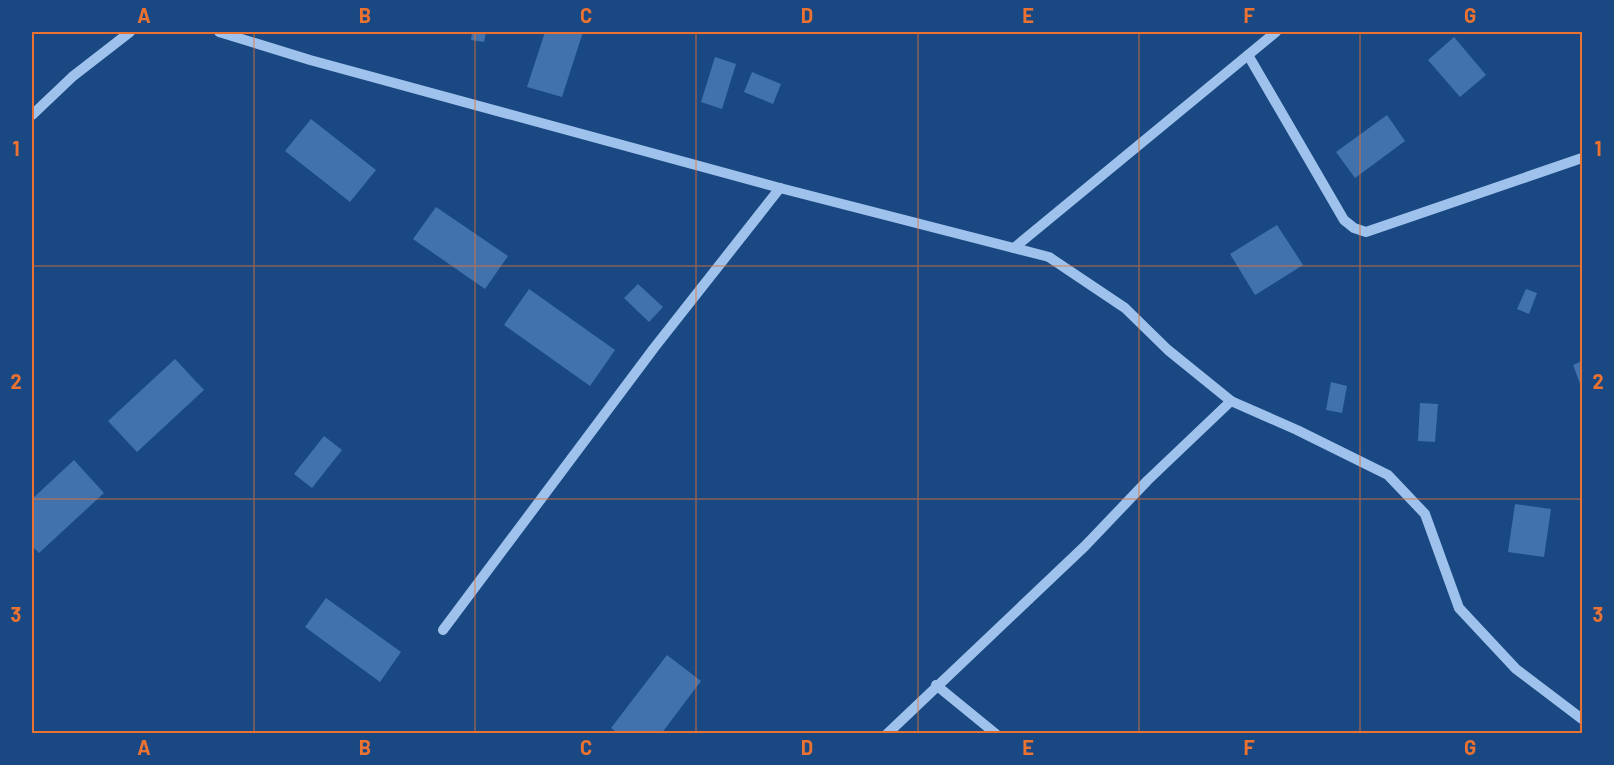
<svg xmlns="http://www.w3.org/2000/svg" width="1614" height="765" font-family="Barlow,sans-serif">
  <rect width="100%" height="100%" fill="#194883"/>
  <!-- building -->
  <g fill="#4272ac">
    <polygon points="472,32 486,32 484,42 471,40"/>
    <polygon points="545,32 583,32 562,97 527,87"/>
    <polygon points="1454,37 1486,75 1460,97 1428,60"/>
    <polygon points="715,57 736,64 722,109 701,102"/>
    <polygon points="752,72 781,84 773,104 744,92"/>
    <polygon points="1387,115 1405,141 1355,178 1336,152"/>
    <polygon points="311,119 376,170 350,202 285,151"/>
    <polygon points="436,207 508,256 485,289 413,239"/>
    <polygon points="1277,225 1303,265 1255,295 1230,254"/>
    <polygon points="638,284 663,307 649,322 624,298"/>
    <polygon points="529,289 615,350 590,386 504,325"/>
    <polygon points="1526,289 1537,293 1529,314 1517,309"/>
    <polygon points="175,359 204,390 137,452 108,421"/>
    <polygon points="1582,361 1582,389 1573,365"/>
    <polygon points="1331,382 1347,386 1342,413 1326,410"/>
    <polygon points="1420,403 1438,404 1435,442 1418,441"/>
    <polygon points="324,436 342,450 312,488 294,474"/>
    <polygon points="74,460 104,493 39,553 32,546 32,499"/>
    <polygon points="1515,504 1551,509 1544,557 1508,552"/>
    <polygon points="326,598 401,652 380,682 305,627"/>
    <polygon points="667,655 701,681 661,734 619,734 611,728"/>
  </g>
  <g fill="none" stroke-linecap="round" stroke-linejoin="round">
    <!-- minor -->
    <g stroke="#9ec2eb" stroke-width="10">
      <polyline points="219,32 310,60 780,188 1049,257 1125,308 1168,350 1231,401 1148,480 1085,546 887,734"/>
      <polyline points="1248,55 1344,220 1354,228 1366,232 1582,158"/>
      <polyline points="32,115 72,77 130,32"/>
      <polyline points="1014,248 1276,32"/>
      <polyline points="1231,401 1297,430 1388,475 1425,514 1459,608 1516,669 1582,719"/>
      <polyline points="443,630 654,348 780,188"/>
      <polyline points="936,685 996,734"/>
    </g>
  </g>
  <!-- grid -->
  <path fill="none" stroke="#eb7230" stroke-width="1.5" stroke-opacity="0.55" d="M254 32V734M475 32V734M696 32V734M918 32V734M1139 32V734M1360 32V734M32 266H1582M32 499H1582"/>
  <!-- border -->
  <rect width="1614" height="765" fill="none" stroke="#194883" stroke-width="66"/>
  <rect x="33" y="33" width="1548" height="699" fill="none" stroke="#eb7230" stroke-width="2"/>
  <g font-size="20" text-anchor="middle" font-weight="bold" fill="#eb7230">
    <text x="144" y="23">A</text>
    <text x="365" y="23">B</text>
    <text x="586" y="23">C</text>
    <text x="807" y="23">D</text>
    <text x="1028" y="23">E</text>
    <text x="1249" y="23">F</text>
    <text x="1470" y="23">G</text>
    <text x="16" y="156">1</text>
    <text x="1598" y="156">1</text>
    <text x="16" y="389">2</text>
    <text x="1598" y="389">2</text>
    <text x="16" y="622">3</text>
    <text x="1598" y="622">3</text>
    <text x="144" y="755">A</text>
    <text x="365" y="755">B</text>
    <text x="586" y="755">C</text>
    <text x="807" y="755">D</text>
    <text x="1028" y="755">E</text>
    <text x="1249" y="755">F</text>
    <text x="1470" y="755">G</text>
  </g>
</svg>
